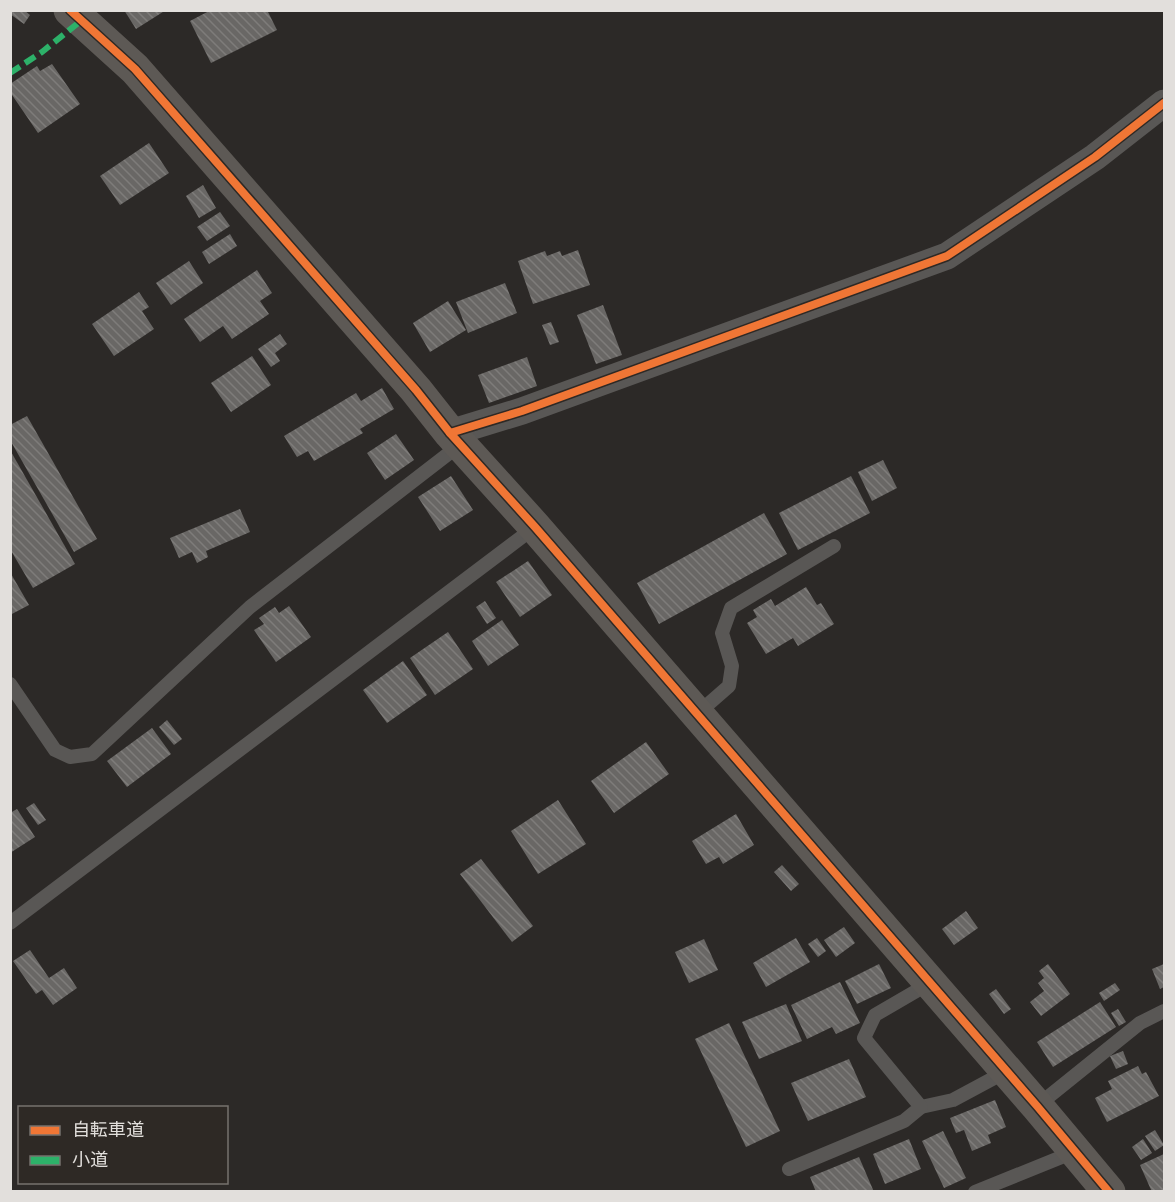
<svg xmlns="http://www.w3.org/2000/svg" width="1175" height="1202" font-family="Overpass,'Noto Sans JP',sans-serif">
  <defs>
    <pattern id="building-back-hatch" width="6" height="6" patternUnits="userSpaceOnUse" patternTransform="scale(1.5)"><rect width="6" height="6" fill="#696765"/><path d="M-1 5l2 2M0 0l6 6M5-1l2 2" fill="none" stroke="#7e7c7a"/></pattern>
  </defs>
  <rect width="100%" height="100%" fill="#2c2927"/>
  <!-- building -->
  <g fill="url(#building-back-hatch)">
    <polygon points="10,10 24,10 30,15 24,24 10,14"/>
    <polygon points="124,10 166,10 136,29"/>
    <polygon points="211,10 267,10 277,30 211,63 190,21"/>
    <polygon points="52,64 80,104 38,133 10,92 10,84 37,66 40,71"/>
    <polygon points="149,143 169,173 120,205 100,176"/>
    <polygon points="203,185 216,208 199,218 186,196"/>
    <polygon points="220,212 230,226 207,241 197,227"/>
    <polygon points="230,234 237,246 209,264 202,252"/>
    <polygon points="578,250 590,285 533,304 518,261 545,251 547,256 560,251 562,256"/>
    <polygon points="189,261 203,283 171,305 156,283"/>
    <polygon points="257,270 272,293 260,301 269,314 232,339 223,326 200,342 184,319"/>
    <polygon points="505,283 517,313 468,333 456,302"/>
    <polygon points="139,292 149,307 142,311 154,329 114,356 92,324"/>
    <polygon points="448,301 466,330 430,352 413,323"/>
    <polygon points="603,305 622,355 596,364 577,315"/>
    <polygon points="551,322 559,342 550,345 542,325"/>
    <polygon points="280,334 287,344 275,353 280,361 271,367 258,349"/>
    <polygon points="252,356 271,385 231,412 211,383"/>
    <polygon points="527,357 537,386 489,403 478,375"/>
    <polygon points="382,388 394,409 360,429 363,433 314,461 308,451 297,457 284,436 356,393 361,401"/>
    <polygon points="27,416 97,539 74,552 10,440 10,425"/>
    <polygon points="396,434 414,460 385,480 367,453"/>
    <polygon points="10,450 75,564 33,588 10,549"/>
    <polygon points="883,460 897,488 872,501 858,472"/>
    <polygon points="451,476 473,510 440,531 418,497"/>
    <polygon points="851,476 870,513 798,550 779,513"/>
    <polygon points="240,509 250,532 206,551 208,557 197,563 192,552 179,558 170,538"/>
    <polygon points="764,513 787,554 659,624 637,583"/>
    <polygon points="528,561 552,595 520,617 496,582"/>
    <polygon points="10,572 29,605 10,615"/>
    <polygon points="806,587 817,605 821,603 834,624 798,646 793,638 766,654 747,623 757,617 753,610 771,599 775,606"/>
    <polygon points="485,601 496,618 487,624 476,607"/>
    <polygon points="289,606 311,637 276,662 254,630 264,624 259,618 275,607 279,613"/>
    <polygon points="502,620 519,645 488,666 472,641"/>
    <polygon points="448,632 473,669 435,695 410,658"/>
    <polygon points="403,661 427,695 387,723 363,690"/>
    <polygon points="167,720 182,739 174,745 159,727"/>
    <polygon points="152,728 171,754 127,787 107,761"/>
    <polygon points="646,742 669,774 614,813 591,781"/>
    <polygon points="558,800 586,844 538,874 511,831"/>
    <polygon points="34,803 46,820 38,825 26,808"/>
    <polygon points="17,809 35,837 10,853 10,813"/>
    <polygon points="736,814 754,845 723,864 719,857 706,864 692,841"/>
    <polygon points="481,859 533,926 512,942 460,874"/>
    <polygon points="782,865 799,884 791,891 774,872"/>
    <polygon points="966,911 978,928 954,945 942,929"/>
    <polygon points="844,927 855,943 836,957 824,940"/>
    <polygon points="796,938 810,962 766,987 753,963"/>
    <polygon points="817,938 826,951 818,957 808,944"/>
    <polygon points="704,939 718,970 689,983 675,952"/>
    <polygon points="30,950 49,978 64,968 77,988 53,1005 42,990 36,994 13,961"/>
    <polygon points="879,964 891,988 857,1004 845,981"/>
    <polygon points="1048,964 1070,994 1041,1016 1030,1002 1044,991 1038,983 1044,978 1039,971"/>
    <polygon points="1164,964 1164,987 1160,989 1152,969"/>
    <polygon points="840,982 860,1023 836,1034 832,1027 807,1039 791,1005"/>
    <polygon points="1115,983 1120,990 1104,1001 1099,993"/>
    <polygon points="996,989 1011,1009 1004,1014 989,994"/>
    <polygon points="1100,1002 1116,1027 1053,1067 1037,1042"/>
    <polygon points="786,1004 802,1041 759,1059 742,1022"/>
    <polygon points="1118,1009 1126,1022 1119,1026 1111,1013"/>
    <polygon points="729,1023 780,1131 746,1147 695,1039"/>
    <polygon points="1123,1051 1128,1064 1116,1069 1110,1056"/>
    <polygon points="849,1059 866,1097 808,1121 791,1083"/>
    <polygon points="1138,1066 1142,1074 1146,1072 1159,1096 1107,1122 1095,1098 1112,1089 1108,1081"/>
    <polygon points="995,1100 1006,1127 988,1135 991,1143 972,1151 964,1130 956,1133 950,1118"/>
    <polygon points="1155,1130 1164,1145 1155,1151 1145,1136"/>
    <polygon points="943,1131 966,1178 944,1188 922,1141"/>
    <polygon points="909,1139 921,1169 885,1184 873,1154"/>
    <polygon points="1143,1139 1152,1153 1141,1160 1132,1147"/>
    <polygon points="1164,1154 1164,1192 1152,1192 1140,1165"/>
    <polygon points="859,1157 874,1192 816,1192 810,1177"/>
  </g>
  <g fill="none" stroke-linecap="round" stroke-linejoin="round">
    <!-- lane -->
    <g stroke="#595755" stroke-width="14">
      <polyline points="10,684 55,750 70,757 92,754 250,607 461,444"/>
      <polyline points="697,714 729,686 732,666 722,633 731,608 834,546"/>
      <polyline points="10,923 535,527"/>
      <polyline points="1037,1106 1140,1023 1164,1011"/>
      <polyline points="921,1107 953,1100 1007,1071"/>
      <polyline points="789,1169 904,1121 921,1107 864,1038 875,1015 930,983"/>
      <polyline points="975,1192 1074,1152"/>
    </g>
    <!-- street -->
    <polyline stroke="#595755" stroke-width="27" points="450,433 522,411 947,256 1095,157 1164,103"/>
    <!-- secondary -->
    <polyline stroke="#5d5955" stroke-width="33" points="70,10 135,69 416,390 450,433 535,527 1037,1106 1109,1192"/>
    <!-- quiet -->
    <polyline stroke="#2db169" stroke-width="6" stroke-dasharray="12 6" stroke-linecap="butt" points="10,73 42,52 82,20"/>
    <defs>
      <g id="cycleway">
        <polyline points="70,10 135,69 416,390 450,433 535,527 1037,1106 1109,1192"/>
        <polyline points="450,433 522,411 947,256 1095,157 1164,103"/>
      </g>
    </defs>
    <!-- cycleway casing -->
    <use href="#cycleway" stroke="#2e2925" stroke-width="11"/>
    <!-- cycleway -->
    <use href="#cycleway" stroke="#f07635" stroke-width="8"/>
  </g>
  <!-- border -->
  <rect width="1175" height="1202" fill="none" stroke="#e2dfdc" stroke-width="24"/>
  <!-- legend -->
  <rect x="18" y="1106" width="210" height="78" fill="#2e2925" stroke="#76726e" stroke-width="1.5"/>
  <rect x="30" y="1126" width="30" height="9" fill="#f07635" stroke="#76726e" stroke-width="1.5"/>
  <text x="72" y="1136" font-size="18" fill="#e2dfdc">自転車道</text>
  <rect x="30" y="1156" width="30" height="9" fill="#2db169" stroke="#76726e" stroke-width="1.5"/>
  <text x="72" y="1166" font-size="18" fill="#e2dfdc">小道</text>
</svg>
